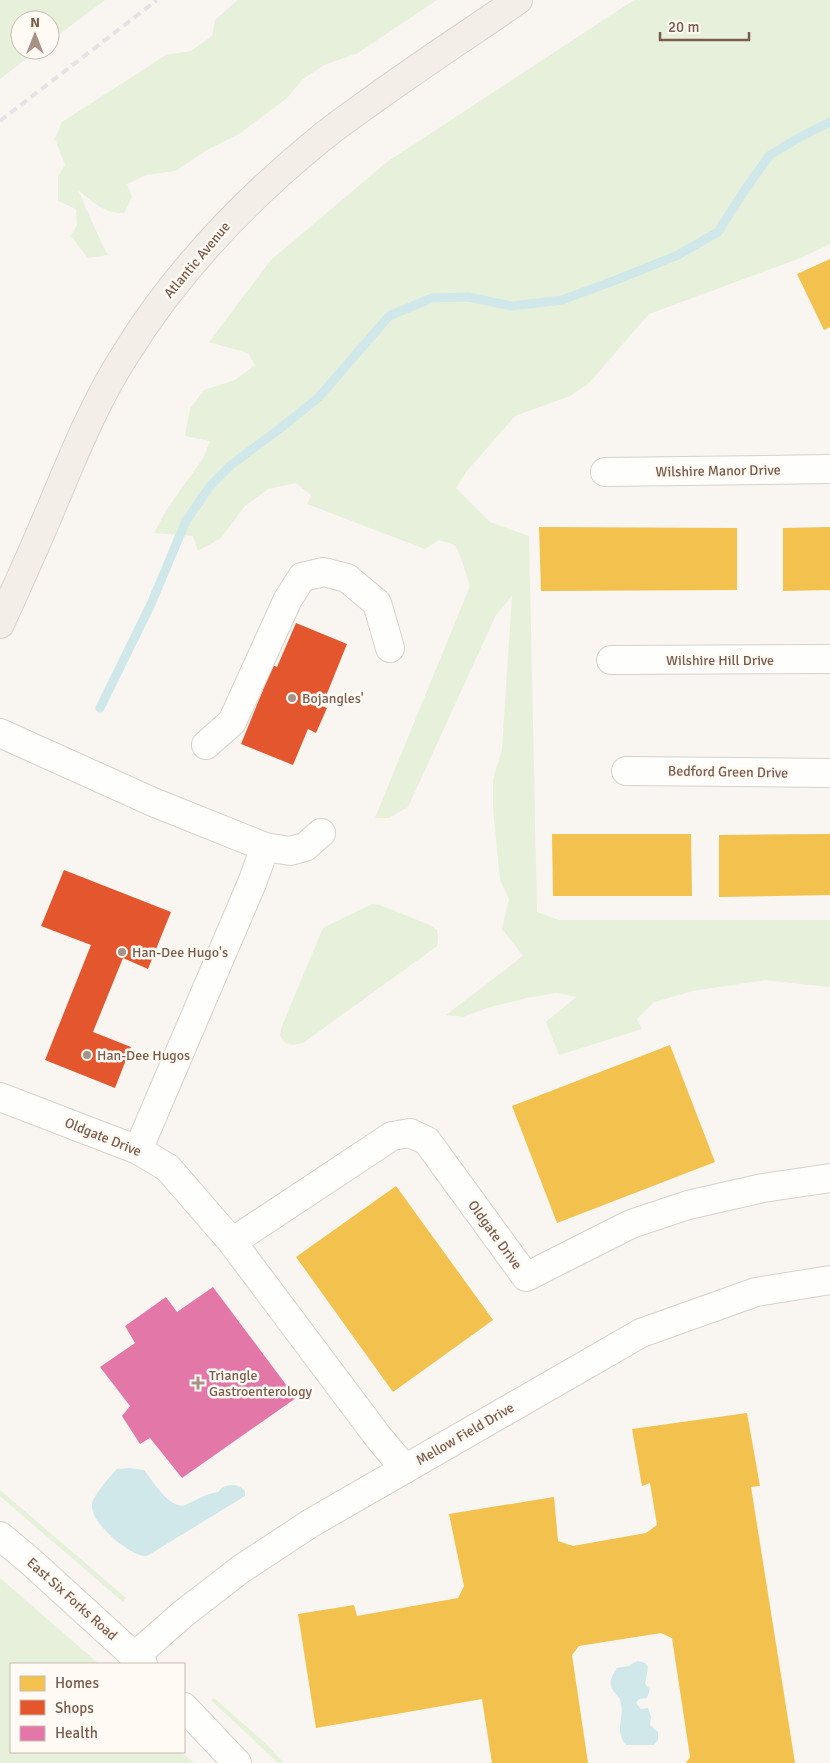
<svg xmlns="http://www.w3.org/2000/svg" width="830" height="1763" font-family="Signika,sans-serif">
  <rect width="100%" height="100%" fill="#f9f5f0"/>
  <!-- green -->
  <g fill="#e7f0db">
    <polygon points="0,0 105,0 50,41 50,20 20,20 20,50 38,50 0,79"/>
    <path d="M238 0H437L358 53 324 65 303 79 287 98 239 134 209 149 175 171 146 175 127 184 132 197 124 213C104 214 92 201 78 190L101 242 108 255 88 258 71 236 77 225 76 209 58 201V176L65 165 55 139 62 122 166 55 191 51 212 36 215 20Z"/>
    <polygon points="634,0 830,0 830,244 803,257 649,314 589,383 570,396 515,416 466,472 456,488 490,522 529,536 537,912 559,920 830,920 830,987 765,980 693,991 654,1002 637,1019 642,1029 559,1055 546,1022 576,997 557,993 527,998 487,1008 463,1017 446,1015 523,956 502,929 509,899 500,880 493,808 493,780 502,749 512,596 496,615 408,807 389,818 375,818 470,586 461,558 455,545 439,540 425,549 307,504 311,495 296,483 268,489 245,506 221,538 198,551 193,536 154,533 167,509 204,457 210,441 185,436 190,409 204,390 235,380 255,365 248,353 209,342 271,260 387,162"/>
    <polygon points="372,904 380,905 430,925 437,930 438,938 437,946 303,1043 292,1045 284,1042 280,1035 282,1026 323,928"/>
    <polygon points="0,1490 126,1598 123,1602 0,1496"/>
    <polygon points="0,1578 99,1664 11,1664 11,1752 181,1752 194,1763 0,1763"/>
    <polygon points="214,1698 265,1743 284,1763 278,1763 211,1700"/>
  </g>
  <!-- water -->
  <g fill="#d0e8ea">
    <path d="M130 1468 144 1470C152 1480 170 1510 185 1505 198 1500 203 1494 218 1492 225 1483 238 1483 245 1491V1496L152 1553C149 1554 148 1556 145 1556 129 1555 89 1522 92 1504 93 1496 111 1475 117 1469Z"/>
    <path d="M638 1661 645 1663 648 1667 645 1684 650 1689 647 1698 639 1699 636 1703 641 1709 648 1708 651 1717 650 1725 658 1732V1740L654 1745H626C613 1728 626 1718 620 1700 618 1695 612 1691 611 1686 609 1679 614 1673 617 1668L629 1666 633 1663Z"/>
  </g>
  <!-- homes -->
  <g fill="#f2c14e">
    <polygon points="830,259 830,327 824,330 797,274"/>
    <polygon points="539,527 737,528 737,590 541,591"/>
    <polygon points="830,527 830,590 783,591 783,528"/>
    <polygon points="552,834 691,834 692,896 553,896"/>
    <polygon points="830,834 830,895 719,897 719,835"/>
    <polygon points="670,1045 715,1162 557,1223 512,1106"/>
    <polygon points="396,1186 493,1320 393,1392 296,1257"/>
    <polygon points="747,1413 760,1486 751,1487 795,1763 686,1763 690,1757 672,1638 661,1633 579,1646 572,1655 588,1763 492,1763 482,1699 316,1728 298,1614 354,1605 357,1616 458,1598 464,1586 449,1514 554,1497 558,1541 573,1546 646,1533 657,1525 650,1483 642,1486 632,1429"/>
  </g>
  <!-- shops -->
  <g fill="#e4572e">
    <polygon points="296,623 347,644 322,706 327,708 316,733 308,729 293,765 241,744 263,690 256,688 266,662 277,667"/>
    <polygon points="64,870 171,912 148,969 123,958 93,1032 131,1047 115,1088 45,1060 91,945 41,926"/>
  </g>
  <!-- health -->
  <polygon fill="#e377a8" points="213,1287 296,1398 182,1478 150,1438 140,1444 122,1416 130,1406 100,1367 135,1343 125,1326 166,1297 177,1312"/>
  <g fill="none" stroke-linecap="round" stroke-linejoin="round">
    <!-- stream -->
    <polyline stroke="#d0e8ea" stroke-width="9" points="100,708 151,604 186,521 211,485 231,465 282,427 319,397 389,316 432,298 468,297 512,306 562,300 616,280 678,255 718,232 744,191 770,155 802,136 830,122"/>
    <defs>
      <g id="minor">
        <polyline points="605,472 830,469"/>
        <polyline points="611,660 830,659"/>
        <polyline points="0,733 153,802 265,847 290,851 305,847 321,833"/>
        <polyline points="206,745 232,722 288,599 302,577 324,572 347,578 366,594 377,603 390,648"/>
        <polyline points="626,771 830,773"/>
        <polyline points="0,1097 138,1150 168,1168 232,1242 379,1438 405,1469"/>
        <polyline points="138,1150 252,883 265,847"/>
        <polyline points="232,1242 392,1136 410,1133 427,1141 526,1277 631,1224 688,1205 763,1188 830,1178"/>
        <polyline points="0,1536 29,1560 143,1664"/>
        <polyline points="135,1656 184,1613 241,1569 311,1523 641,1333 756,1292 830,1280"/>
        <polyline points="184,1707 237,1763"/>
      </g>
      <path id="major" d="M0 624C15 591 30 558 44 525 69 467 91 408 125 355 176 272 244 201 320 139 337 125 356 112 374 99 421 65 470 33 518 0"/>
    </defs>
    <!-- minor casing -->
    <use href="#minor" stroke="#d7d1cb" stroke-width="30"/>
    <!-- major casing -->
    <use href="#major" stroke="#dad1cc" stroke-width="30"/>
    <!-- minor -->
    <use href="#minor" stroke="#fefefd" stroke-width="28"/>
    <!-- major -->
    <use href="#major" stroke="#f3eee8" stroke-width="28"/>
    <!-- rail -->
    <polyline stroke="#e6e3e7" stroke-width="4" stroke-dasharray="8 5" stroke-linecap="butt" points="0,121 157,0"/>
  </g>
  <!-- markers -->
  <g fill="#a69286" stroke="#fffaf3" stroke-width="2">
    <circle cx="292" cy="698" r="5"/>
    <circle cx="122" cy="952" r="5"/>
    <circle cx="87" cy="1055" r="5"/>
    <path d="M195.5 1375.5h5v5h5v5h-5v5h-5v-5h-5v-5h5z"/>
  </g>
  <g text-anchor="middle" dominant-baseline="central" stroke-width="5" stroke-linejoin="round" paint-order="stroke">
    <!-- street labels -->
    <g font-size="14" fill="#7a5c4d" stroke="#fffaf3">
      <text transform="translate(197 260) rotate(-50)">Atlantic Avenue</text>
      <text transform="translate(718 471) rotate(-1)">Wilshire Manor Drive</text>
      <text x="720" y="660">Wilshire Hill Drive</text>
      <text transform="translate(728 772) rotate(1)">Bedford Green Drive</text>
      <text transform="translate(103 1137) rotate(22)">Oldgate Drive</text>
      <text transform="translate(495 1235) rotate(54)">Oldgate Drive</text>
      <text transform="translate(465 1434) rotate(-30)">Mellow Field Drive</text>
      <text transform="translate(72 1599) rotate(42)">East Six Forks Road</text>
    </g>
    <!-- poi labels -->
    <g font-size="14" fill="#7a5c4d" stroke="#fffaf3" text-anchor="start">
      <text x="302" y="698">Bojangles'</text>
      <text x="132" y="952">Han-Dee Hugo's</text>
      <text x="97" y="1055">Han-Dee Hugos</text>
      <text x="209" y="1375">Triangle<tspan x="209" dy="16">Gastroenterology</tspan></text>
    </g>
  </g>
  <!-- legend -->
  <rect x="10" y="1663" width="175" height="90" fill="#fffaf3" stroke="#cabbb1"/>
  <rect x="20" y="1676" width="25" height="15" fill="#f2c14e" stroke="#cabbb1"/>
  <text x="55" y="1688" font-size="15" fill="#7a5c4d">Homes</text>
  <rect x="20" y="1700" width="25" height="15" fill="#e4572e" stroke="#cabbb1"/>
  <text x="55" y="1713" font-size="15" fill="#7a5c4d">Shops</text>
  <rect x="20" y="1726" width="25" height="15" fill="#e377a8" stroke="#cabbb1"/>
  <text x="55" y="1738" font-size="15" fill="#7a5c4d">Health</text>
  <!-- north arrow -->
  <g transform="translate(35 35)"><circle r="24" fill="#fffaf3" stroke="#cabbb1"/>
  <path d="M0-4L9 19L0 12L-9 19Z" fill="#a69286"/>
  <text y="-8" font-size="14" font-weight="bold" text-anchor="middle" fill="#7a5c4d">N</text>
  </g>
  <!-- scale -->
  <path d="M660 32v8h89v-8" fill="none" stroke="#7a5c4d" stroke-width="2.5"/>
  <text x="668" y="32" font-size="15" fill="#7a5c4d" stroke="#fffaf3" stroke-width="4" paint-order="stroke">20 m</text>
</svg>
